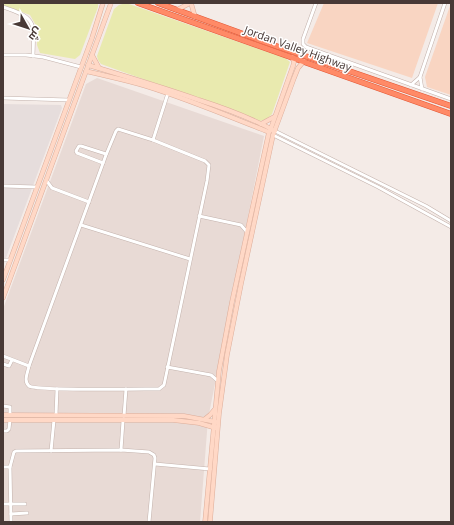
<svg xmlns="http://www.w3.org/2000/svg" width="454" height="525" font-family="'Open Sans',Cairo,sans-serif">
  <rect width="100%" height="100%" fill="#f4ebe7"/>
  <!-- residential -->
  <polygon fill="#e8dad5" points="97,78 264,136 208,419 200,522 3,522 3,309 86,84"/>
  <!-- industrial -->
  <polygon fill="#e6dddc" points="3,104 61,105 62,108 3,266"/>
  <!-- green -->
  <g fill="#e9eaaf">
    <polygon points="3,3 98,3 98,7 80,55 75,59 40,53 37,45 38,29 30,15 3,5"/>
    <polygon points="126,3 285,58 290,62 272,114 267,119 260,121 101,64 98,60 97,56 114,9 119,5"/>
  </g>
  <!-- sand -->
  <g fill="#f9d5c2">
    <polygon points="324,3 438,3 412,78 307,43"/>
    <polygon points="451,3 451,95 427,87 425,77"/>
  </g>
  <g fill="none" stroke-linecap="round" stroke-linejoin="round">
    <defs>
      <g id="street">
        <polyline points="316,3 303,39 303,44 306,47 451,99"/>
        <path d="M3 7C37 18 34 22 33 56"/>
        <polyline points="3,55 26,55 43,57 81,67"/>
        <polyline points="411,85 420,77"/>
        <polyline points="422,89 420,77 445,3"/>
        <polyline points="3,98 69,100"/>
        <path d="M118 129 153 140 205 161 209 165 207 181 164 385 159 389C142 389 35 391 29 386 23 381 28 372 29 366L106 155 116 131Z"/>
        <polyline points="275,131 426,206 451,221"/>
        <polyline points="273,135 378,187 451,227"/>
        <polyline points="153,140 168,93"/>
        <polyline points="103,163 77,153 76,151 79,146 81,146 106,154"/>
        <polyline points="46,180 52,188 89,202"/>
        <polyline points="3,186 37,187"/>
        <polyline points="199,216 241,225 247,232"/>
        <polyline points="81,225 190,259"/>
        <polyline points="3,260 10,260"/>
        <polyline points="3,356 29,366"/>
        <polyline points="3,364 9,366 12,360"/>
        <polyline points="167,367 211,375 218,381"/>
        <polyline points="3,406 10,407 10,415"/>
        <polyline points="56,415 57,389"/>
        <polyline points="124,416 126,389"/>
        <polyline points="3,431 7,431 9,429 10,420"/>
        <polyline points="121,450 123,421"/>
        <polyline points="51,451 54,420"/>
        <polyline points="155,464 210,469"/>
        <polyline points="3,467 10,467"/>
        <polyline points="3,504 25,504"/>
        <polyline points="11,514 27,513"/>
        <polyline points="11,522 10,467 14,452 16,451 121,450 149,452 154,455 155,458 149,522"/>
      </g>
      <g id="secondary">
        <polyline points="191,3 195,17"/>
        <polyline points="177,10 190,3"/>
        <polyline points="92,55 99,68"/>
        <path d="M88 65C125 76 162 87 199 100 224 108 251 118 275 131"/>
        <path d="M86 71C106 76 126 80 146 86 188 99 228 116 269 132L232 302 219 371 205 522"/>
        <polyline points="261,124 274,117"/>
        <polyline points="270,131 293,66 294,62 292,57"/>
        <polyline points="3,280 92,38 103,3"/>
        <polyline points="3,298 111,3"/>
        <polyline points="3,415 184,416 216,422"/>
        <polyline points="205,419 210,415 215,409"/>
        <polyline points="3,420 173,420 199,423 216,428"/>
        <polyline points="210,522 219,414 227,355 241,284 273,135 294,78 298,68 304,61"/>
      </g>
      <g id="highway">
        <polyline points="138,3 451,114"/>
        <polyline points="158,3 276,46 451,106"/>
      </g>
    </defs>
    <!-- street casing -->
    <use href="#street" stroke="#c3b2ac" stroke-width="4"/>
    <!-- secondary casing -->
    <use href="#secondary" stroke="#dcad9a" stroke-width="5"/>
    <!-- highway casing -->
    <use href="#highway" stroke="#e25533" stroke-width="6"/>
    <!-- street -->
    <use href="#street" stroke="#fff" stroke-width="3"/>
    <!-- secondary -->
    <use href="#secondary" stroke="#ffd8c6" stroke-width="4"/>
    <!-- highway -->
    <use href="#highway" stroke="#ff8a67" stroke-width="5"/>
  </g>
  <g text-anchor="middle" dominant-baseline="central" stroke-width="3" stroke-linejoin="round" paint-order="stroke">
    <!-- street labels -->
    <g font-size="11" fill="#483936" stroke="#fff">
      <text transform="translate(298 48) rotate(20)">Jordan Valley Highway</text>
    </g>
  </g>
  <!-- border -->
  <rect width="454" height="525" fill="none" stroke="#483936" stroke-width="8"/>
  <!-- north arrow -->
  <g transform="translate(28 28) rotate(129)" stroke="#ffffff" stroke-width="3" paint-order="stroke">
  <path d="M0-3L7 15L0 10L-7 15Z" fill="#483936"/>
  <text y="-6" font-size="11" font-weight="bold" text-anchor="middle" fill="#483936">ش</text>
  </g>
</svg>
